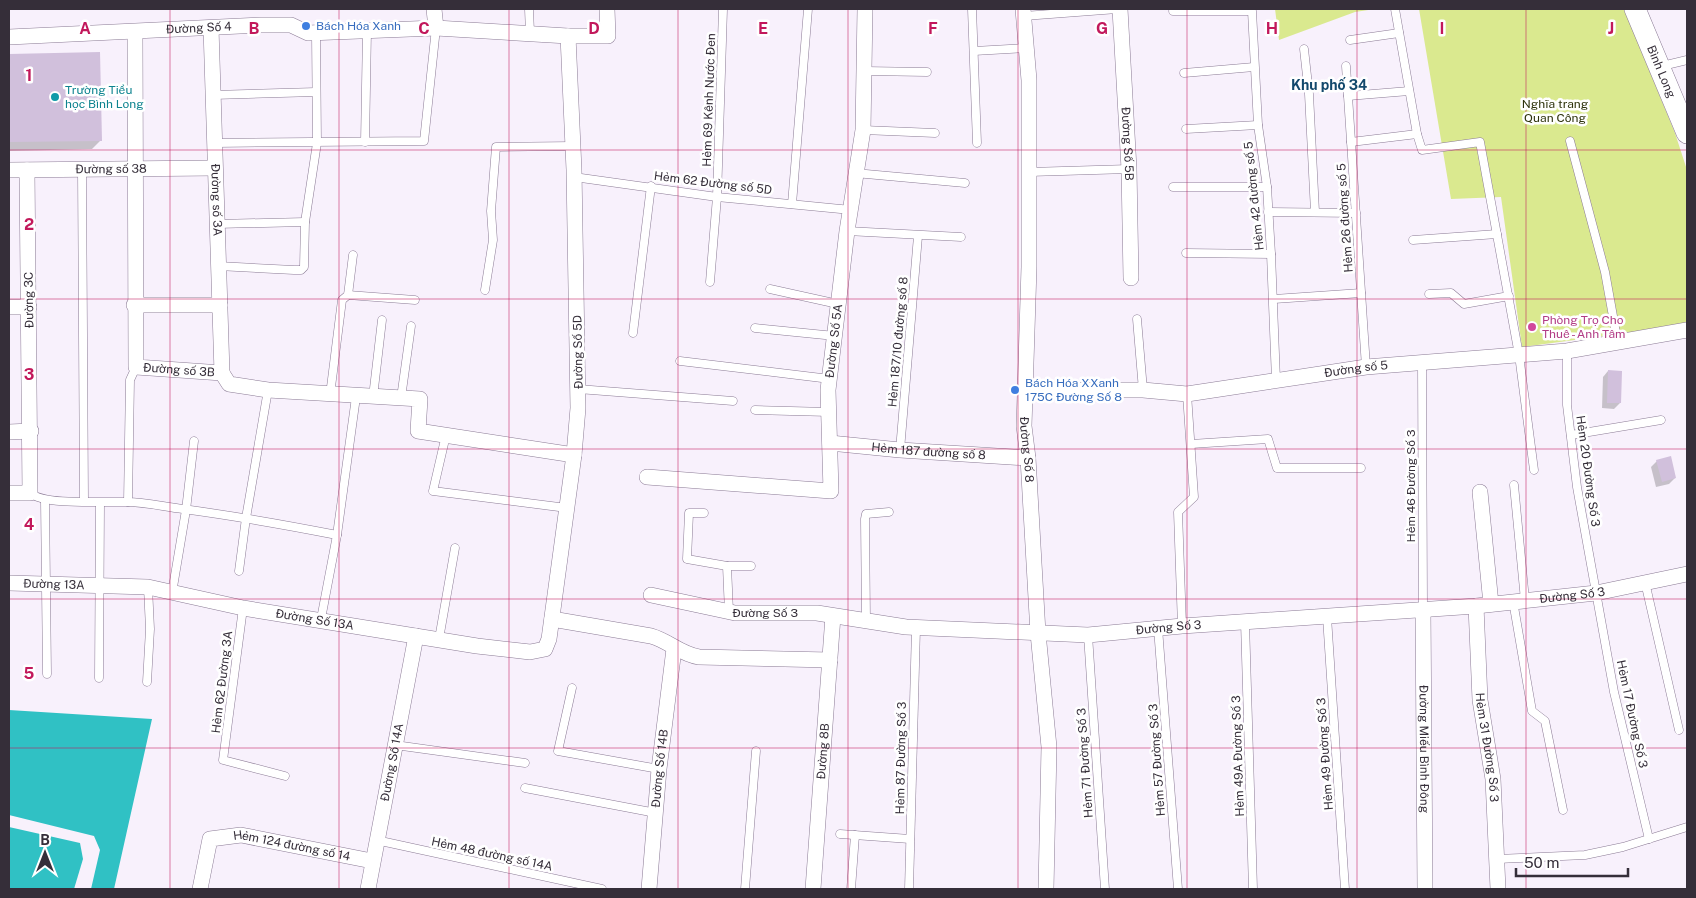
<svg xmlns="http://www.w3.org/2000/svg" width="1696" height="898" font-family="'Public Sans',sans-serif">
  <rect width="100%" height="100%" fill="#f8f1fc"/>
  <!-- green -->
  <g fill="#dae98f">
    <polygon points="1275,9 1375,9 1355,12 1279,40"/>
    <polygon points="1419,9 1624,9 1675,133 1687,170 1687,325 1522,347 1501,197 1451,199"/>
  </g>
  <!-- water -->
  <g fill="#30c1c4">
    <polygon points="9,710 152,719 114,889 91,889 100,850 94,836 9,815"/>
    <polygon points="9,827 80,843 83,859 74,889 9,889"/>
  </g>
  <!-- shadow -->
  <g fill="#0003">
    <polygon points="99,54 101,140 92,149 9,151 9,55"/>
    <polygon points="1608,371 1620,403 1614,409 1602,408 1603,377"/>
    <polygon points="1657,461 1675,478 1669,484 1656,487 1651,467"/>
  </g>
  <!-- building -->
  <g fill="#d1c0dc">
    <polygon points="100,52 102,141 9,142 9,54"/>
    <polygon points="1608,370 1622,371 1621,403 1607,403"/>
    <polygon points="1671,456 1676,478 1662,482 1656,460"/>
  </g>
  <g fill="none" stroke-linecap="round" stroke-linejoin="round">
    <defs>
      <g id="service">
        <polyline points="529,9 530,33"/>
        <polyline points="972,9 977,143"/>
        <polyline points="1395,9 1417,134 1422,150 1480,142 1519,355 1534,470"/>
        <polyline points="1173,11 1252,11 1258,125 1267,187 1271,254 1276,380"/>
        <polyline points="1024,16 1117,9"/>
        <polyline points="1350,40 1399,33"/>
        <polyline points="1304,49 1309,94 1315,212"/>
        <polyline points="974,51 1026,48"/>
        <polyline points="1346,66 1366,367"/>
        <polyline points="1662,66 1687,60"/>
        <polyline points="865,71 927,72"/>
        <polyline points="1184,73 1254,67"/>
        <polyline points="213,95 316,92"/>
        <polyline points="1348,96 1409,91"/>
        <polyline points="1186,129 1258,125"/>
        <polyline points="863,130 935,133"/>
        <polyline points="1570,141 1605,272 1618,344"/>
        <polyline points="365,142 367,31"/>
        <polyline points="1351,142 1417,134"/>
        <polyline points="214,143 424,141 436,28"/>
        <polyline points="82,169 84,501"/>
        <polyline points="1029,172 1129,169"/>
        <polyline points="855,173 965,183"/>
        <polyline points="574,177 717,197 851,210"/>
        <polyline points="1173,187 1267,187"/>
        <polyline points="792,204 808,9"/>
        <polyline points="1268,212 1356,213"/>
        <polyline points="217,224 305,222"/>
        <polyline points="847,231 961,237"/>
        <polyline points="1413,240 1497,234"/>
        <polyline points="1186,253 1271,254"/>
        <polyline points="218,266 294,270 301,270 304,267 305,222 317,143 316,33"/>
        <polyline points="710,282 717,197 723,9"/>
        <polyline points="770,289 838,304"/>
        <polyline points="485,290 493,240 491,211 496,147 573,146"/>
        <polyline points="1429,294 1451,293 1464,304 1509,296"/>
        <polyline points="348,295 415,300"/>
        <polyline points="1274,299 1361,293"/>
        <polyline points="1137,319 1143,390"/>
        <polyline points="755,328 835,336"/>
        <polyline points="633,333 651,186"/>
        <polyline points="1567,351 1567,405 1577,487 1614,692 1649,839"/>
        <polyline points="680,361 830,379"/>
        <polyline points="1422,362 1423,609"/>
        <polyline points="578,389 733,401"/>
        <polyline points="330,395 342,300 348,295 353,255"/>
        <polyline points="373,397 382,320"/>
        <polyline points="401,398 411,326"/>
        <polyline points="755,410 829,412"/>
        <polyline points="446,435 433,491 567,508"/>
        <polyline points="1571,435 1661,420"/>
        <polyline points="1191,444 1268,439 1277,468 1361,468"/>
        <polyline points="900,450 918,236"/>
        <polyline points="1514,485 1525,600"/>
        <path d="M30 493C45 506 106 501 127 502 145 502 165 507 183 509 235 516 286 525 337 535"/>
        <polyline points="45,500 47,674"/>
        <polyline points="128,502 130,380 136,367"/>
        <polyline points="704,513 689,513 687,559 727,566 729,612"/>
        <polyline points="727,566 751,566"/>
        <polyline points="239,571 246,518 268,390"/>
        <polyline points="1645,582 1679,730"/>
        <polyline points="172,593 186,510 194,441"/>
        <polyline points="1513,601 1532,711 1545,721 1563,810"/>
        <polyline points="243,608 223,760 285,776"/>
        <polyline points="1327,617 1345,889"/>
        <polyline points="321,619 337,535 356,397"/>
        <polyline points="866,621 865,519 866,514 889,512"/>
        <polyline points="1245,622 1253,889"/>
        <polyline points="1182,626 1178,512 1194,497 1187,394"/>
        <polyline points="1158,628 1178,889"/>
        <polyline points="1088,635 1105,889"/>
        <polyline points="439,639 455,548"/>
        <polyline points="99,678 100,503"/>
        <polyline points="147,682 150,629 148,587"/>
        <polyline points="572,688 558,751 659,769"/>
        <polyline points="395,745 525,763"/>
        <polyline points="525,788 656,813"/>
        <polyline points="840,834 910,839"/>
        <polyline points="376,840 602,889"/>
        <polyline points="1497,859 1585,855 1623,847 1687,827"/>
        <polyline points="745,889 756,751"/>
        <polyline points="851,889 855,835"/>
        <polyline points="909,889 916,628"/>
      </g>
      <g id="minor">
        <polyline points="434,9 436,28"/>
        <path id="s1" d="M1023 9 1029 80V267L1024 426 1028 458 1038 633 1049 747 1046 889"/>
        <path id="s2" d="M1120 9 1129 169 1131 278"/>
        <path id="s3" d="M211 28 222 373"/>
        <path id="s4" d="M135 32 136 367 222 373"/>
        <path id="s5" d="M9 37 261 25H291L308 33 436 28 568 36H608L607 9"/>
        <path id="s6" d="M9 170 215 168"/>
        <polyline points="134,305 220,305"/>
        <polyline points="9,307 29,307"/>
        <polyline points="222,373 229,384 268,390 420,399 418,431 574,455"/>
        <path id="s7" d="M1023 390H1143L1187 394 1366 367 1567 351 1687 330"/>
        <polyline points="9,432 31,431"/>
        <path id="s8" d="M830 443 900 450 1028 458"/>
        <path id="s9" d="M647 477 831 491 828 390 847 231 863 130 865 9"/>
        <polyline points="1480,492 1491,604"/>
        <polyline points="9,493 30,493 27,170"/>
        <path id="s10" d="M9 583 148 587 243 608 477 646 530 652 545 649 549 639 574 455 578 408 574 170 568 36"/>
        <path id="s11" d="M651 595 735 613H817L906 627 1088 635 1182 626 1476 606 1596 593 1687 574"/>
        <path id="s12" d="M1476 606 1480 700 1493 779 1498 889"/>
        <path id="s13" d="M1423 609 1425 889"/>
        <path d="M552 619 651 636C669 641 680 654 699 657L830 660"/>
        <path id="s14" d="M200 889 210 839 241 835 372 861"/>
        <path id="s15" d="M368 889 416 636"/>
        <path id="s16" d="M649 889 659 769 674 649"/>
        <path id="s17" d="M813 889 833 616"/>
      </g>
      <g id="secondary">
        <path id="s18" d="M1635 9 1687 133"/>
      </g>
    </defs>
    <!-- service casing -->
    <use href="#service" stroke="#8b7b95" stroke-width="9"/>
    <!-- minor casing -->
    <use href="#minor" stroke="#8b7b95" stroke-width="16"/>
    <!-- secondary casing -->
    <use href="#secondary" stroke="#8b7b95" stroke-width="22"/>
    <!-- service -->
    <use href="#service" stroke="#fff" stroke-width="8"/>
    <!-- minor -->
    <use href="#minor" stroke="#fff" stroke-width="15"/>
    <!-- secondary -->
    <use href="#secondary" stroke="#fff" stroke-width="21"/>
  </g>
  <!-- grid -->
  <path fill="none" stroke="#c2185b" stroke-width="1" stroke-opacity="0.55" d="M170 9V889M339 9V889M509 9V889M678 9V889M848 9V889M1018 9V889M1187 9V889M1357 9V889M1526 9V889M9 150H1687M9 299H1687M9 449H1687M9 599H1687M9 748H1687"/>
  <!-- markers -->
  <g fill="#3f7fe0" stroke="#fff" stroke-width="2">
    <circle cx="306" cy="26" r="5"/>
    <circle cx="1015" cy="390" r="5"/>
  </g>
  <circle fill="#0f9aa8" stroke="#fff" stroke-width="2" cx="55" cy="97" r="5"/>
  <circle fill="#d1479c" stroke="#fff" stroke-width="2" cx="1532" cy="327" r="5"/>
  <g text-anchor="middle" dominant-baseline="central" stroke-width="5" stroke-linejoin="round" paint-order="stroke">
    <!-- shop labels -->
    <g font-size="12" fill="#366cbe" stroke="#fff" text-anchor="start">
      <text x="316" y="26">Bách Hóa Xanh</text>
      <text x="1025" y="383">Bách Hóa XXanh<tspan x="1025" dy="14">175C Đường Số 8</tspan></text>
    </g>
    <!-- street labels -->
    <g font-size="12" fill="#352e39" stroke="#fff">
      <text stroke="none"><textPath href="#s5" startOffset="190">Đường Số 4</textPath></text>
      <text stroke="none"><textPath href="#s18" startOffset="68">Bình Long</textPath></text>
      <text transform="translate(709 100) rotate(-88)">Hẻm 69 Kênh Nước Đen</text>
      <text stroke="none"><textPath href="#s2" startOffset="135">Đường Số 5B</textPath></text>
      <text stroke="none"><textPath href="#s6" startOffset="102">Đường số 38</textPath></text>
      <text transform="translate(713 183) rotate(7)">Hẻm 62 Đường số 5D</text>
      <text transform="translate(1254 196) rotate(-96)">Hẻm 42 đường số 5</text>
      <text stroke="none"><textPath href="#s3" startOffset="172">Đường số 3A</textPath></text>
      <text transform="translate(1345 218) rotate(-94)">Hẻm 26 đường số 5</text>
      <text transform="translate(29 300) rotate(-91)">Đường 3C</text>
      <text stroke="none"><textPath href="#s9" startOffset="335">Đường Số 5A</textPath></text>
      <text transform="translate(898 342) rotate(-85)">Hẻm 187/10 đường số 8</text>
      <text transform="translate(578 352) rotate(-91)">Đường Số 5D</text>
      <text stroke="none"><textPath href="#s4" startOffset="378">Đường số 3B</textPath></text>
      <text stroke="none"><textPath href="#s7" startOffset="335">Đường số 5</textPath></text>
      <text stroke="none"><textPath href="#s1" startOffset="441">Đường Số 8</textPath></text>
      <text stroke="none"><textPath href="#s8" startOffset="99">Hẻm 187 đường số 8</textPath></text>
      <text transform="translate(1588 471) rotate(82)">Hẻm 20 Đường Số 3</text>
      <text transform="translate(1411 486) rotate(-90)">Hẻm 46 Đường Số 3</text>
      <text stroke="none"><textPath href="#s10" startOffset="45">Đường 13A</textPath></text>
      <text stroke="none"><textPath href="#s11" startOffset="926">Đường Số 3</textPath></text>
      <text stroke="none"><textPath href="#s11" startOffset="116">Đường Số 3</textPath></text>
      <text stroke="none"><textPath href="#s10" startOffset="309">Đường Số 13A</textPath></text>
      <text stroke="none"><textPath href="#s11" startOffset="521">Đường Số 3</textPath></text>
      <text transform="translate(222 682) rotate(-83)">Hẻm 62 Đường 3A</text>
      <text transform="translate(1632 714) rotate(78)">Hẻm 17 Đường Số 3</text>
      <text stroke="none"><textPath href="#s12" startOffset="142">Hẻm 31 Đường Số 3</textPath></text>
      <text stroke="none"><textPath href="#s13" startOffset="140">Đường Miếu Bình Đông</textPath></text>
      <text stroke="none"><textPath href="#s17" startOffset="138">Đường 8B</textPath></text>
      <text transform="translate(1325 754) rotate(-94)">Hẻm 49 Đường Số 3</text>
      <text transform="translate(1238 756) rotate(-92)">Hẻm 49A Đường Số 3</text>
      <text transform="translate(901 758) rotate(-89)">Hẻm 87 Đường Số 3</text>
      <text transform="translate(1157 760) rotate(-94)">Hẻm 57 Đường Số 3</text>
      <text stroke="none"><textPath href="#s15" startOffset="129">Đường Số 14A</textPath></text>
      <text transform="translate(1085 763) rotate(-94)">Hẻm 71 Đường Số 3</text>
      <text stroke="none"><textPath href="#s16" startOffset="121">Đường Số 14B</textPath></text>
      <text stroke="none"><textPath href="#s14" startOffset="134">Hẻm 124 đường số 14</textPath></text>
      <text transform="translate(492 854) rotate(12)">Hẻm 48 đường số 14A</text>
    </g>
    <!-- culture labels -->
    <g font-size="12" fill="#0d838f" stroke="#fff" text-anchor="start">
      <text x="65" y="90">Trường Tiểu<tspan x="65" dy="14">học Bình Long</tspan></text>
    </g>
    <!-- park labels -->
    <g font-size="12" fill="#2e330c" stroke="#fff">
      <text x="1555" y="104">Nghĩa trang<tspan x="1555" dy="14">Quan Công</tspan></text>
    </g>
    <!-- hotel labels -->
    <g font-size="12" fill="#b23c85" stroke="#fff" text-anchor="start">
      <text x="1542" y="320">Phòng Trọ Cho<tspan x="1542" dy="14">Thuê - Anh Tâm</tspan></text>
    </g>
    <!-- neighbourhood labels -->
    <g font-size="14" font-weight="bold" fill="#13496c" stroke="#fff">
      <text x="1329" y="85">Khu phố 34</text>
    </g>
  </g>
  <g font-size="16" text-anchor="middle" font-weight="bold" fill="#c2185b" stroke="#fff" stroke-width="5" stroke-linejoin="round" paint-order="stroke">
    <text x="85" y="34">A</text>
    <text x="254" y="34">B</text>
    <text x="424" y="34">C</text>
    <text x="594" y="34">D</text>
    <text x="763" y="34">E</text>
    <text x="933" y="34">F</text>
    <text x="1102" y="34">G</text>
    <text x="1272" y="34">H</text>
    <text x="1442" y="34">I</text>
    <text x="1611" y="34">J</text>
    <text x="29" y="81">1</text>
    <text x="29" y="230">2</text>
    <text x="29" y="380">3</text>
    <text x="29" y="530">4</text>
    <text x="29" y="679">5</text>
  </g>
  <!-- border -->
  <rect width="1696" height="898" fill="none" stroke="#352e39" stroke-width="20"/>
  <!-- north arrow -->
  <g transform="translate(45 853)" stroke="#ffffff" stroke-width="4" paint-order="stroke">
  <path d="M0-4L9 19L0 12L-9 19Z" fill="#352e39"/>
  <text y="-8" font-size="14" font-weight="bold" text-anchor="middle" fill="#352e39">B</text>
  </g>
  <!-- scale -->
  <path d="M1516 868v8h112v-8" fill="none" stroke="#352e39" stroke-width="2.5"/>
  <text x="1524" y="868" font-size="15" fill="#352e39" stroke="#ffffff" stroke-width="4" paint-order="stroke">50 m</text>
</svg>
